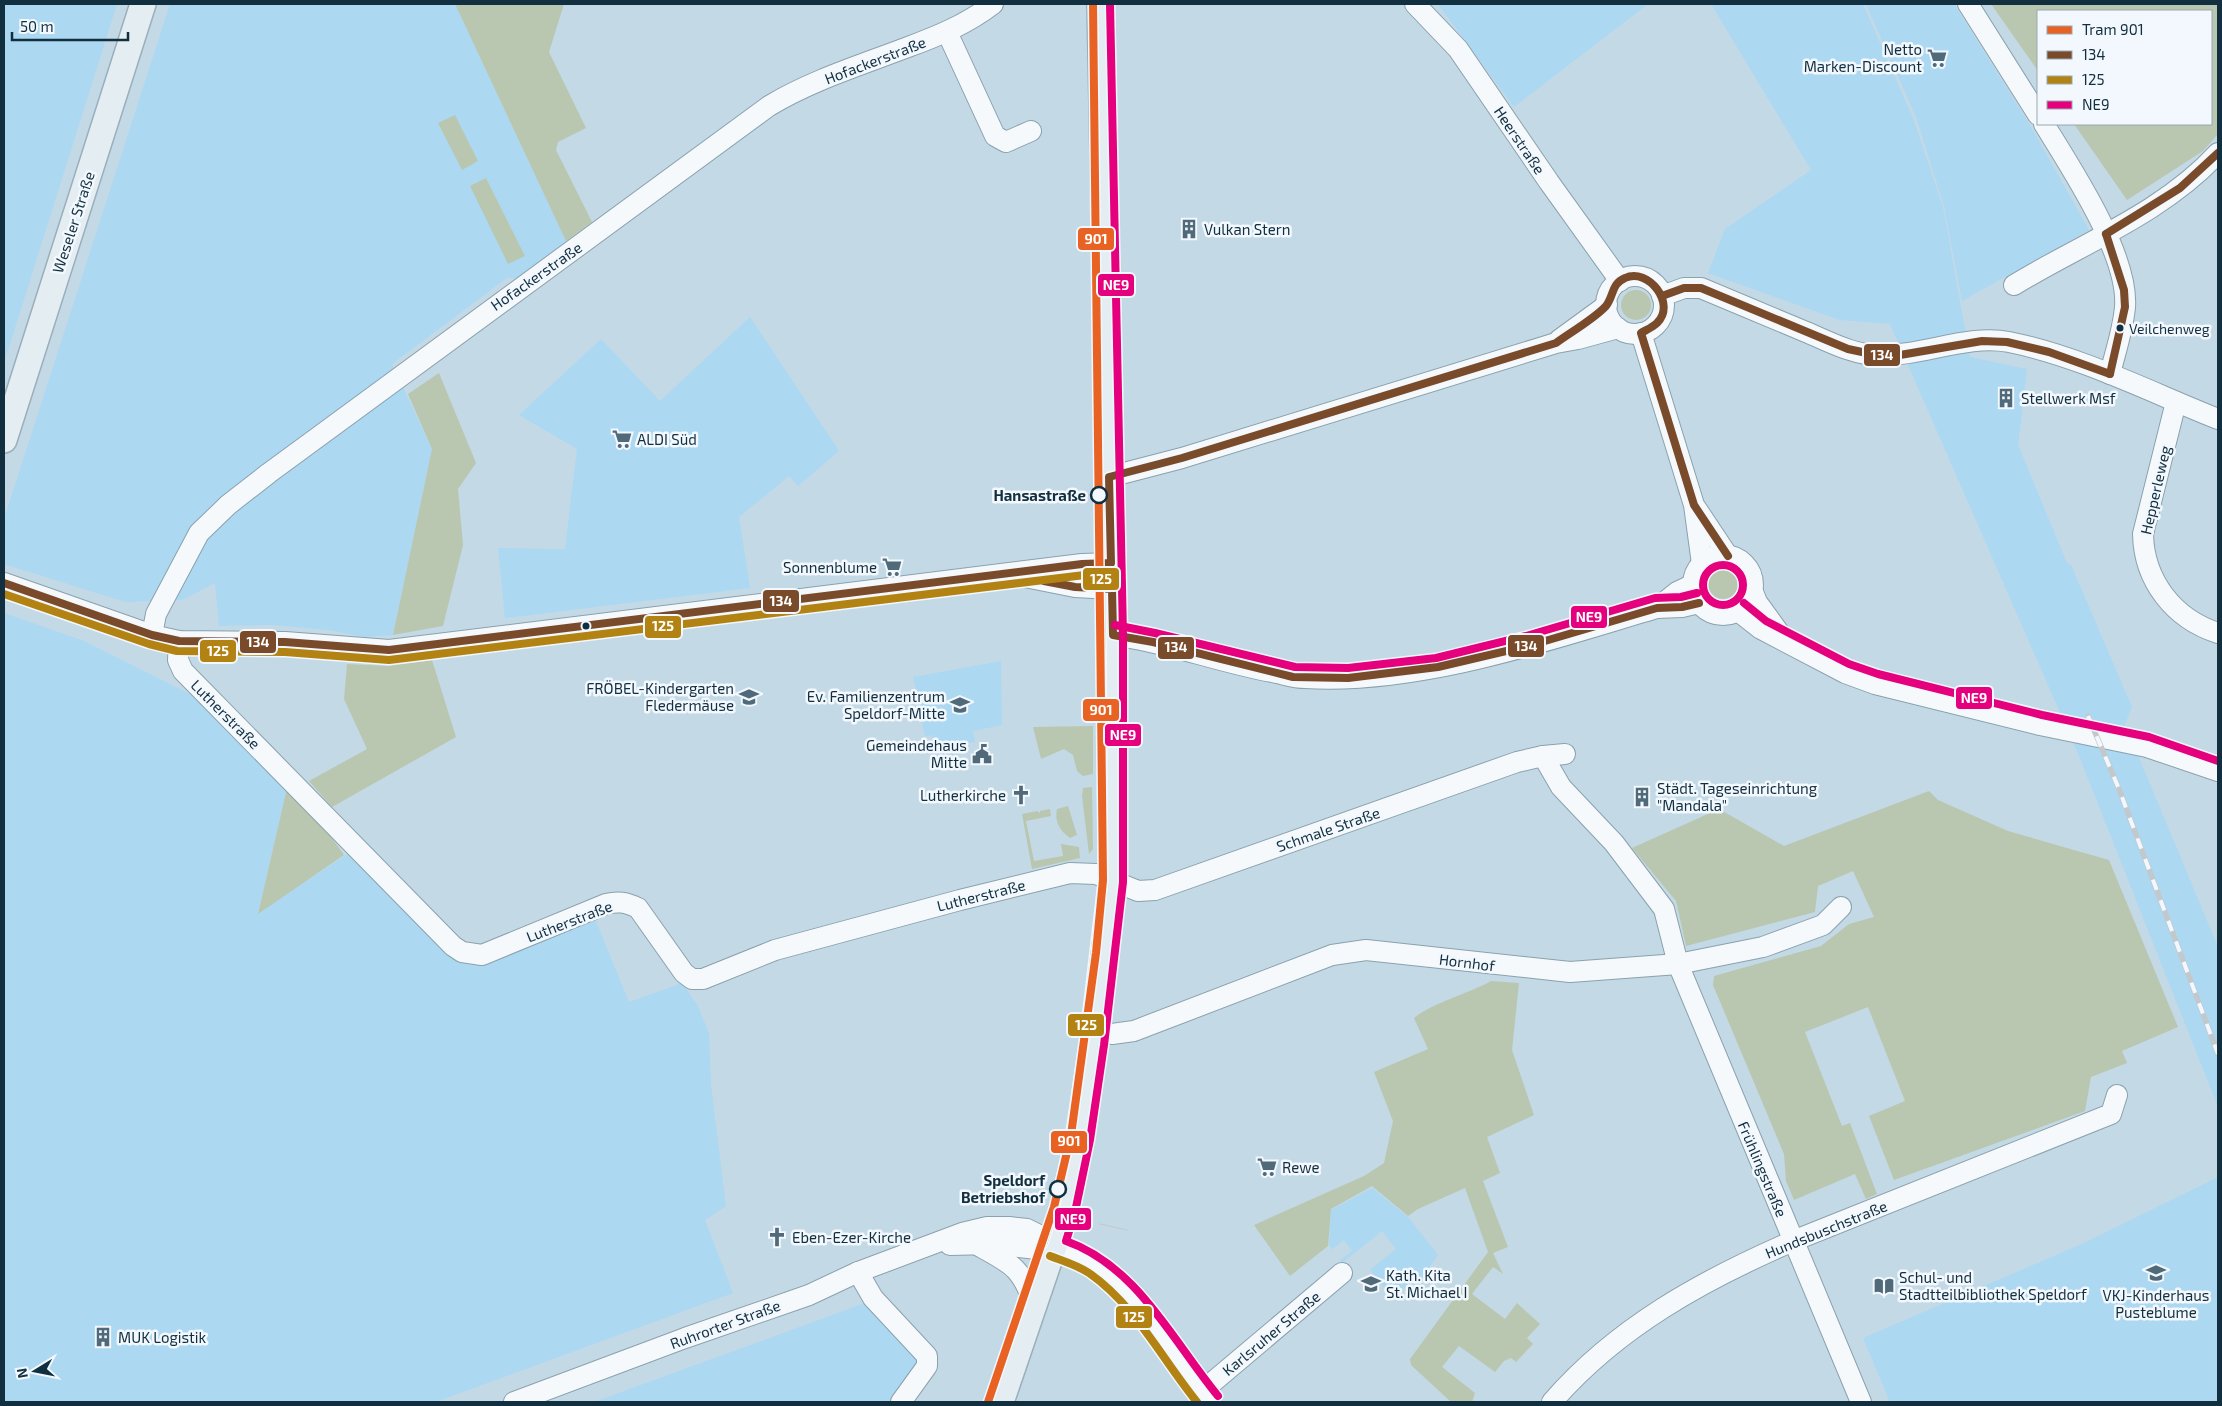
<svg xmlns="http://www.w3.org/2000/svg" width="2222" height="1406" font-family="'Exo 2',sans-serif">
  <rect width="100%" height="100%" fill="#c3d9e6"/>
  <!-- built -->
  <g fill="#acd8f2">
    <polygon points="4,4 117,4 4,363"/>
    <polygon points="170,4 455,4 566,241 517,278 507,278 392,364 432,449 393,635 364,637 329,630 272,625 219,626 215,583 182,600 125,602 4,564 4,519"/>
    <polygon points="1438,4 1648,4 1514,107"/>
    <polygon points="1711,4 1863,4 1913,118 1943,207 1970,357 2027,369 2018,445 2067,563 2071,565 2132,707 2125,724 2218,947 2218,1107 2079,756 1890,324 1840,320 1708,273 1725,229 1811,170"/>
    <polygon points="1866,4 1954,4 2031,127 2089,230 1962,301 1944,206 1916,117"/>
    <polygon points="750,317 839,451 798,486 789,476 739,517 750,588 505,618 498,548 565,549 577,449 519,415 601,339 660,401"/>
    <polygon points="4,613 84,641 204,701 287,788 258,913 352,851 449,955 465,963 485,964 595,919 629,1002 682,983 698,1006 709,1034 711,1085 726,1206 705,1220 733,1293 436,1402 4,1402"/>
    <polygon points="1001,661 1002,725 973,731 975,742 935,750 932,735 925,736 913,677"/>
    <polygon points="2218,1177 2218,1402 1890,1402 1863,1338 2084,1243"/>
    <polygon points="1372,1188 1408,1217 1438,1255 1421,1279 1414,1281 1407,1290 1403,1287 1393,1298 1370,1270 1396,1249 1382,1231 1342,1263 1340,1260 1352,1251 1344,1240 1332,1249 1329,1246 1331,1210"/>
    <polygon points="865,1303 920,1362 889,1402 594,1402"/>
  </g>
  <!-- green -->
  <g fill="#b9c7b0">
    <polygon points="455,4 564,4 549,52 586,128 558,142 556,150 592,222 566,241"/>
    <polygon points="1991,4 2218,4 2218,134 2203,151 2127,200 2074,124 2211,124 2211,11 2038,11 2038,71"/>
    <polygon points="455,115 478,161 462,170 438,123"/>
    <polygon points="486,178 525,256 508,264 470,186"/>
    <circle cx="1636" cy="305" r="15"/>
    <polygon points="439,373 476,463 458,489 463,545 443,626 393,635 432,449 408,394"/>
    <circle cx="1723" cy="584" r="15"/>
    <polygon points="432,660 456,737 332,807 309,781 367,749 344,699 347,664 388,666"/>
    <polygon points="1093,726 1093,774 1083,776 1077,771 1073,755 1064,749 1041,759 1033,727"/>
    <polygon points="1092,787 1093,849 1089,854 1082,796 1083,788"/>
    <polygon points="287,788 319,820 344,855 258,914"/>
    <polygon points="1929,791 1938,800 2008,831 2109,860 2178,1027 2122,1051 2127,1063 2091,1077 2085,1111 1894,1180 1869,1116 1905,1101 1868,1007 1805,1032 1842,1126 1850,1123 1877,1194 1866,1199 1855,1174 1794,1200 1786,1181 1784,1154 1713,985 1714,976 1821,946 1849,924 1874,917 1853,871 1818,886 1815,912 1686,946 1676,901 1632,848 1719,809 1784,846"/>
    <path d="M1068 806 1077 835 1070 838C1060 831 1054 821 1057 809Z"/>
    <polygon points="1050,809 1051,816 1026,821 1034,861 1063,856 1061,844 1079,847 1080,858 1032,869 1022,814 1037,811 1040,813 1040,811"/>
    <path d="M1491 981 1519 983 1512 1050 1534 1115 1487 1137 1500 1173 1483 1181 1508 1247 1493 1253 1503 1274 1493 1267 1472 1294 1505 1319 1517 1303 1540 1324 1527 1338 1533 1344 1516 1362 1511 1358 1504 1361 1495 1372 1459 1346 1442 1367 1475 1393 1472 1402H1451L1411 1365 1410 1359 1488 1252 1465 1188 1418 1209 1408 1216 1372 1186 1331 1209 1328 1246 1290 1276 1254 1225 1364 1176 1384 1163 1393 1121 1374 1072 1428 1049 1414 1018C1434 1002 1468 994 1491 981Z"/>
  </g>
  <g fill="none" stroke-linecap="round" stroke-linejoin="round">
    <defs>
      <g id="minor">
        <polyline points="1415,4 1458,49 1549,182 1620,281"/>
        <polyline points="1968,4 2038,115"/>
        <polyline points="947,32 995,136 1006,142 1031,131"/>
        <path d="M2044 124C2071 168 2129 255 2125 307 2123 330 2115 353 2110 374"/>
        <circle cx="1635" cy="305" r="29"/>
        <path d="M2014 285C2083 243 2163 213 2218 153"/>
        <path d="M1662 296 1684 288H1701C1736 303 1771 317 1806 332 1828 341 1853 355 1878 355 1921 357 1966 334 2009 342 2082 357 2150 392 2218 419"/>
        <polyline points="1641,333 1694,505 1702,564"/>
        <polyline points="1559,340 1607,305"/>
        <path d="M2176 402 2143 534C2144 581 2174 619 2218 633"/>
        <polyline points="1109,477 1182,458 1556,343 1578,339 1618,328"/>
        <polyline points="1696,508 1728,556"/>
        <circle cx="1723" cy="585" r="30"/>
        <polyline points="1025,577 1075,587 1112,589"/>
        <polyline points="4,583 152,635 179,641 285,642 389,650 1082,564 1111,563"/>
        <polyline points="1753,592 1757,602 1783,638"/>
        <polyline points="1657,608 1677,592 1694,584"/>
        <polyline points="1738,611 1761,629 1845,673 1875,684 2040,725 2147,747 2218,771"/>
        <path d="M152 635 156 614 199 533 228 505 269 473 769 106C812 80 861 65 908 47 938 36 967 24 993 4"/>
        <path d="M1113 635C1167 642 1218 662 1272 672 1283 674 1294 678 1305 678 1419 685 1549 640 1657 608L1682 607 1699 603"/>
        <path d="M179 641 178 660 183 671 453 946 462 952 482 955 606 904C618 901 626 902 638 908L684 973 692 979H703L775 950 960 900 1070 873 1096 874 1138 891 1155 890 1517 762 1543 756 1565 754"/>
        <polyline points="1543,756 1561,787 1614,843 1664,909 1678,964 1861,1402"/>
        <polyline points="1096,1031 1112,1034 1134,1031 1332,955 1366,950 1570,972 1678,964 1763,947 1823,925 1841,907"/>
        <polyline points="950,1245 991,1244 1037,1249 1053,1247"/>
        <path d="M979 1246C1012 1264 1022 1268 1034 1305"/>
        <polyline points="858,1272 873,1298 927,1356 927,1366 901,1402"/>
        <polyline points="1201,1392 1342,1273"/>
        <polyline points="514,1402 685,1338 809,1295 858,1272 962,1233 987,1227 1009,1227 1027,1229 1041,1236 1053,1247 1094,1265 1118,1286 1145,1317 1210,1402"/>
        <path d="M1552 1402C1617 1327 1703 1280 1793 1241L2111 1114 2117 1095"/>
      </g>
      <g id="major">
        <polyline points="4,440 143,4"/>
        <polyline points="1001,1402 1060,1229 1073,1173 1094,1044 1113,882 1113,635 1100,4"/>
      </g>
    </defs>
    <!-- minor casing -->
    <use href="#minor" stroke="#8aa1ae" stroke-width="22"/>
    <!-- major casing -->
    <use href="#major" stroke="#9aafbb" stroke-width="28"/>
    <!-- minor -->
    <use href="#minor" stroke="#f6f9fb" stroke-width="20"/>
    <!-- major -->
    <use href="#major" stroke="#e4edf2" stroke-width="25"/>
    <!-- tram -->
    <polyline stroke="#c2c9cd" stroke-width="1" points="1100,1224 1127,1230"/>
    <defs>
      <polyline id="rail" points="2088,716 2119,789 2218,1054"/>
    </defs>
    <!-- rail casing -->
    <use href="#rail" stroke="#c2c9cd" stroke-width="5.5"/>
    <!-- rail -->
    <use href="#rail" stroke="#f2f8fd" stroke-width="4" stroke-dasharray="11" stroke-linecap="butt"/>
    <defs>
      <g id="bus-1">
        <polyline points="2106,234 2124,290 2125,307 2110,374"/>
        <polyline points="2106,234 2180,188 2218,153"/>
        <polyline points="1662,296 1684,288 1701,288 1848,349 1876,355 1900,355 1982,341 2007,342 2049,352 2110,374"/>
        <polyline points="1044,581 1075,587 1112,589 1113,635 1153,642 1293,677 1348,678 1438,667 1528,646 1657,608 1682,607 1699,603"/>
        <path d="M4 583 152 635 179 641 285 642 389 650 1082 564 1111 563 1109 477 1182 458 1556 343C1571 332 1594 319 1606 306 1614 296 1611 284 1625 278 1648 267 1677 304 1657 323 1653 327 1646 330 1641 333L1694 505 1728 556"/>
      </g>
      <g id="bus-2">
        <polyline points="4,594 149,644 177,651 285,652 389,660 1101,573 1103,881 1084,1043 1070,1137 1055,1207 1043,1244"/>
        <path d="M1050 1256C1063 1261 1077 1265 1089 1273 1135 1305 1162 1359 1197 1402"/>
      </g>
      <g id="bus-3">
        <path d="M1110 4 1123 635V882L1104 1045 1090 1140 1075 1212 1066 1241C1137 1266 1172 1340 1218 1396"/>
        <circle cx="1723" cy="585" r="20"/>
        <polyline points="1744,603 1766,621 1849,664 1878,674 2042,715 2149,737 2218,761"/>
        <polyline points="1115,625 1155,633 1295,667 1348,668 1436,658 1526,636 1655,598 1681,597 1697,593"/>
      </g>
    </defs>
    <!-- bus-1 casing -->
    <use href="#bus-1" stroke="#f2f8fd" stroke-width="11"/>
    <!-- bus-2 casing -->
    <use href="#bus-2" stroke="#f2f8fd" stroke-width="11"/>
    <!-- bus-3 casing -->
    <use href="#bus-3" stroke="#f2f8fd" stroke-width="11"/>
    <!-- bus-1 -->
    <use href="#bus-1" stroke="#7a4b2a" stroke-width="8"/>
    <!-- bus-2 -->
    <use href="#bus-2" stroke="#b28213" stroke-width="8"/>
    <!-- bus-3 -->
    <use href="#bus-3" stroke="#e5007d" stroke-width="8"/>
    <defs>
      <polyline id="tram-1" points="988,1402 1054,1207 1071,1135 1096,953 1103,880 1093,4"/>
    </defs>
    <!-- tram-1 casing -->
    <use href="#tram-1" stroke="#f2f8fd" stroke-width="11"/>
    <!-- tram-1 -->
    <use href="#tram-1" stroke="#e76223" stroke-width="8"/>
  </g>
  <!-- icons -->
  <defs>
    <symbol id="supermarket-bare" viewBox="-9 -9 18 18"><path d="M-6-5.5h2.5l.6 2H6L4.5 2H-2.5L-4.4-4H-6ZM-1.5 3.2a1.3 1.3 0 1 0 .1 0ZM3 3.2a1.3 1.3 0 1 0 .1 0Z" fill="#506a79" stroke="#f2f8fd" stroke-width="2.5" paint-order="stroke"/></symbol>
    <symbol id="building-bare" viewBox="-9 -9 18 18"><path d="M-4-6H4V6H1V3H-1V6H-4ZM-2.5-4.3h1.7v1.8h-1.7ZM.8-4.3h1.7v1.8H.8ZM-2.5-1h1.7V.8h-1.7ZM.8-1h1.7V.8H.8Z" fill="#506a79" stroke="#f2f8fd" stroke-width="2.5" paint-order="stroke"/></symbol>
    <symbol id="school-bare" viewBox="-9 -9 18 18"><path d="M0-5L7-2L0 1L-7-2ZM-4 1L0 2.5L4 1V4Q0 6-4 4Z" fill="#506a79" stroke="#f2f8fd" stroke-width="2.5" paint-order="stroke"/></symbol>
    <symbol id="civic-bare" viewBox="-9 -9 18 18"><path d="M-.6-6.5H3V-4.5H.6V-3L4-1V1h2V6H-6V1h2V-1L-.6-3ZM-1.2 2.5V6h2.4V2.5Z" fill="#506a79" stroke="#f2f8fd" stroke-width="2.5" paint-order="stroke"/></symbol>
    <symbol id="church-bare" viewBox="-9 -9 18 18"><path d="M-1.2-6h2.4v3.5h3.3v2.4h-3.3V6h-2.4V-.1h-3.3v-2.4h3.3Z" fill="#506a79" stroke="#f2f8fd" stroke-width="2.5" paint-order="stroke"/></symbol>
    <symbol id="library-bare" viewBox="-9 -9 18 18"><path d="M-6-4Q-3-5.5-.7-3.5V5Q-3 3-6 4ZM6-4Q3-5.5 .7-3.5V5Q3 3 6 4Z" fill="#506a79" stroke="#f2f8fd" stroke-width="2.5" paint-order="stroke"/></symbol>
  </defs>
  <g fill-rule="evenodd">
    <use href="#supermarket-bare" x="1923" y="44" width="28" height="28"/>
    <use href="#building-bare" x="1175" y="215" width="28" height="28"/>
    <use href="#building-bare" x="1992" y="384" width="28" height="28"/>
    <use href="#supermarket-bare" x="608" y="425" width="28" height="28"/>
    <use href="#supermarket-bare" x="878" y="553" width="28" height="28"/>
    <use href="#school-bare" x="735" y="683" width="28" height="28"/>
    <use href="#school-bare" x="946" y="691" width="28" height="28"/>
    <use href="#civic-bare" x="968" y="740" width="28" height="28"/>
    <use href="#church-bare" x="1007" y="781" width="28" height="28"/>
    <use href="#building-bare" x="1628" y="783" width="28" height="28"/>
    <use href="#supermarket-bare" x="1253" y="1153" width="28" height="28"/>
    <use href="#church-bare" x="763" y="1223" width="28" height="28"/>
    <use href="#school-bare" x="2142" y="1259" width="28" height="28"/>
    <use href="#school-bare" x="1357" y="1270" width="28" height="28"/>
    <use href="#library-bare" x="1870" y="1272" width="28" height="28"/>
    <use href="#building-bare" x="89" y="1323" width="28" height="28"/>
  </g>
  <!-- markers -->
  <g fill="#122f3f" stroke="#f2f8fd" stroke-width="2">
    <circle cx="2120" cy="328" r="4.5"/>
    <circle cx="586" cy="626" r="4.5"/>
  </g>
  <g fill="#f2f8fd" stroke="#122f3f" stroke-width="2.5">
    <circle cx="1099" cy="495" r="8"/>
    <circle cx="1058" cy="1189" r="8"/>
  </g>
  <g text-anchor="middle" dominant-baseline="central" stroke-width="5" stroke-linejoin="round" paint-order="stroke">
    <!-- bus labels -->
    <g font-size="14" fill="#122f3f" stroke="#f2f8fd" text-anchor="start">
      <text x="2129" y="328">Veilchenweg</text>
    </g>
    <!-- poi labels -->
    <g font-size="15" fill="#122f3f" stroke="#f2f8fd" text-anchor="start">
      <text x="1922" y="49" text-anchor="end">Netto<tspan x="1922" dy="17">Marken-Discount</tspan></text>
      <text x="1204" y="229">Vulkan Stern</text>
      <text x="2021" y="398">Stellwerk Msf</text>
      <text x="637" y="439">ALDI Süd</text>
      <text x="877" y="567" text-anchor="end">Sonnenblume</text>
      <text x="734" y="688" text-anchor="end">FRÖBEL-Kindergarten<tspan x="734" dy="17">Fledermäuse</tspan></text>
      <text x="945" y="696" text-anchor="end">Ev. Familienzentrum<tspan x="945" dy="17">Speldorf-Mitte</tspan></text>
      <text x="967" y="745" text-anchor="end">Gemeindehaus<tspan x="967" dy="17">Mitte</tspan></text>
      <text x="1657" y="788">Städt. Tageseinrichtung<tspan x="1657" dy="17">"Mandala"</tspan></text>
      <text x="1006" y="795" text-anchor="end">Lutherkirche</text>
      <text x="1282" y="1167">Rewe</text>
      <text x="792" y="1237">Eben-Ezer-Kirche</text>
      <text x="1386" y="1275">Kath. Kita<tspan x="1386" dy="17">St. Michael I</tspan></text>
      <text x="1899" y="1277">Schul- und<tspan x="1899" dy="17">Stadtteilbibliothek Speldorf</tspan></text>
      <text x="2156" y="1295" text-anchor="middle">VKJ-Kinderhaus<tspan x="2156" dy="17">Pusteblume</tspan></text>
      <text x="118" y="1337">MUK Logistik</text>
    </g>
    <!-- street labels -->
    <g font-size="15" fill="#122f3f" stroke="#f2f8fd">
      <text transform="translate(875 60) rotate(-21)">Hofackerstraße</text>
      <text transform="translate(1520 140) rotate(56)">Heerstraße</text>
      <text transform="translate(73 222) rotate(-72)">Weseler Straße</text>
      <text transform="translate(536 276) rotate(-35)">Hofackerstraße</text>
      <text transform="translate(2155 490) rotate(-77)">Hepperleweg</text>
      <text transform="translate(226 714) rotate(45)">Lutherstraße</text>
      <text transform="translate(1328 829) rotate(-19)">Schmale Straße</text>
      <text transform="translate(981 895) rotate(-14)">Lutherstraße</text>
      <text transform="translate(569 921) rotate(-21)">Lutherstraße</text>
      <text transform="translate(1467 962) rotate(7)">Hornhof</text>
      <text transform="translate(1763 1169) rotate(67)">Frühlingstraße</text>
      <text transform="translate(1826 1229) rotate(-22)">Hundsbuschstraße</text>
      <text transform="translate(725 1324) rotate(-20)">Ruhrorter Straße</text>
      <text transform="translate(1271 1333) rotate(-40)">Karlsruher Straße</text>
    </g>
    <!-- stop labels -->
    <g font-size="15" font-weight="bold" fill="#122f3f" stroke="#f2f8fd" text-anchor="end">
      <text x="1086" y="495">Hansastraße</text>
      <text x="1045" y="1180">Speldorf<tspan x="1045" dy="17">Betriebshof</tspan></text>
    </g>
  </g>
  <g stroke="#f2f8fd" stroke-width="2">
    <rect x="1077" y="227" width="38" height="24" rx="5" fill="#e76223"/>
    <rect x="1097" y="273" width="38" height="24" rx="5" fill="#e5007d"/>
    <rect x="1863" y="343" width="38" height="24" rx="5" fill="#7a4b2a"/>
    <rect x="1082" y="567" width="38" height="24" rx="5" fill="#b28213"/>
    <rect x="762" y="589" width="38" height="24" rx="5" fill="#7a4b2a"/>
    <rect x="1570" y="605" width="38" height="24" rx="5" fill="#e5007d"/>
    <rect x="644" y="615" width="38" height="24" rx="5" fill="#b28213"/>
    <rect x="239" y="630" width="38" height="24" rx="5" fill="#7a4b2a"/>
    <rect x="1507" y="634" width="38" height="24" rx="5" fill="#7a4b2a"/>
    <rect x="1157" y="636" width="38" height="24" rx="5" fill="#7a4b2a"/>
    <rect x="199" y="639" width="38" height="24" rx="5" fill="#b28213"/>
    <rect x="1955" y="686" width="38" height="24" rx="5" fill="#e5007d"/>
    <rect x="1082" y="698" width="38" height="24" rx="5" fill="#e76223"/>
    <rect x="1104" y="723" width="38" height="24" rx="5" fill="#e5007d"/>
    <rect x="1067" y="1013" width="38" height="24" rx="5" fill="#b28213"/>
    <rect x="1050" y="1130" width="38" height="24" rx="5" fill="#e76223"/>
    <rect x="1054" y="1207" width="38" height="24" rx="5" fill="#e5007d"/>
    <rect x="1115" y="1305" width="38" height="24" rx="5" fill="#b28213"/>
  </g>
  <g font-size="14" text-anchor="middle" font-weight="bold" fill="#fff">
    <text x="1096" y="244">901</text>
    <text x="1116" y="290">NE9</text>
    <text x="1882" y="360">134</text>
    <text x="1101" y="584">125</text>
    <text x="781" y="606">134</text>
    <text x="1589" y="622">NE9</text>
    <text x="663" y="631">125</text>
    <text x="258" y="647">134</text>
    <text x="1526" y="651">134</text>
    <text x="1176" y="652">134</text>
    <text x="218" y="656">125</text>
    <text x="1974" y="703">NE9</text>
    <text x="1101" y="715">901</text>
    <text x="1123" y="740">NE9</text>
    <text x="1086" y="1030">125</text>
    <text x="1069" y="1146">901</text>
    <text x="1073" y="1224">NE9</text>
    <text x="1134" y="1322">125</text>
  </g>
  <!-- border -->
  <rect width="2222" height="1406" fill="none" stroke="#122f3f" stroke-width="10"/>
  <!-- legend -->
  <rect x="2037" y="10" width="175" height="115" fill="#f2f8fd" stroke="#98a8b1"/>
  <rect x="2047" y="26" width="25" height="8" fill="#e76223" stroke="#98a8b1"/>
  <text x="2082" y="35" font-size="15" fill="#122f3f">Tram 901</text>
  <rect x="2047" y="51" width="25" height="8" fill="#7a4b2a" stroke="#98a8b1"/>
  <text x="2082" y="60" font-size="15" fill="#122f3f">134</text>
  <rect x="2047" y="76" width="25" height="8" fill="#b28213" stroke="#98a8b1"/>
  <text x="2082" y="85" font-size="15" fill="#122f3f">125</text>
  <rect x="2047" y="101" width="25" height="8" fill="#e5007d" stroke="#98a8b1"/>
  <text x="2082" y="110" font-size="15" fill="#122f3f">NE9</text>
  <!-- north arrow -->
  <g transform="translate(35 1371) rotate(260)" stroke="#f2f8fd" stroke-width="4" paint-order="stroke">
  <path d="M0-4L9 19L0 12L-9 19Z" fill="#122f3f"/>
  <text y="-8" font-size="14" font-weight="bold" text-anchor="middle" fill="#122f3f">N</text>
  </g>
  <!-- scale -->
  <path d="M12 32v8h116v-8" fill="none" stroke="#122f3f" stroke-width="2.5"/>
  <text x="20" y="32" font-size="15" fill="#122f3f" stroke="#f2f8fd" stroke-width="4" paint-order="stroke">50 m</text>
</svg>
